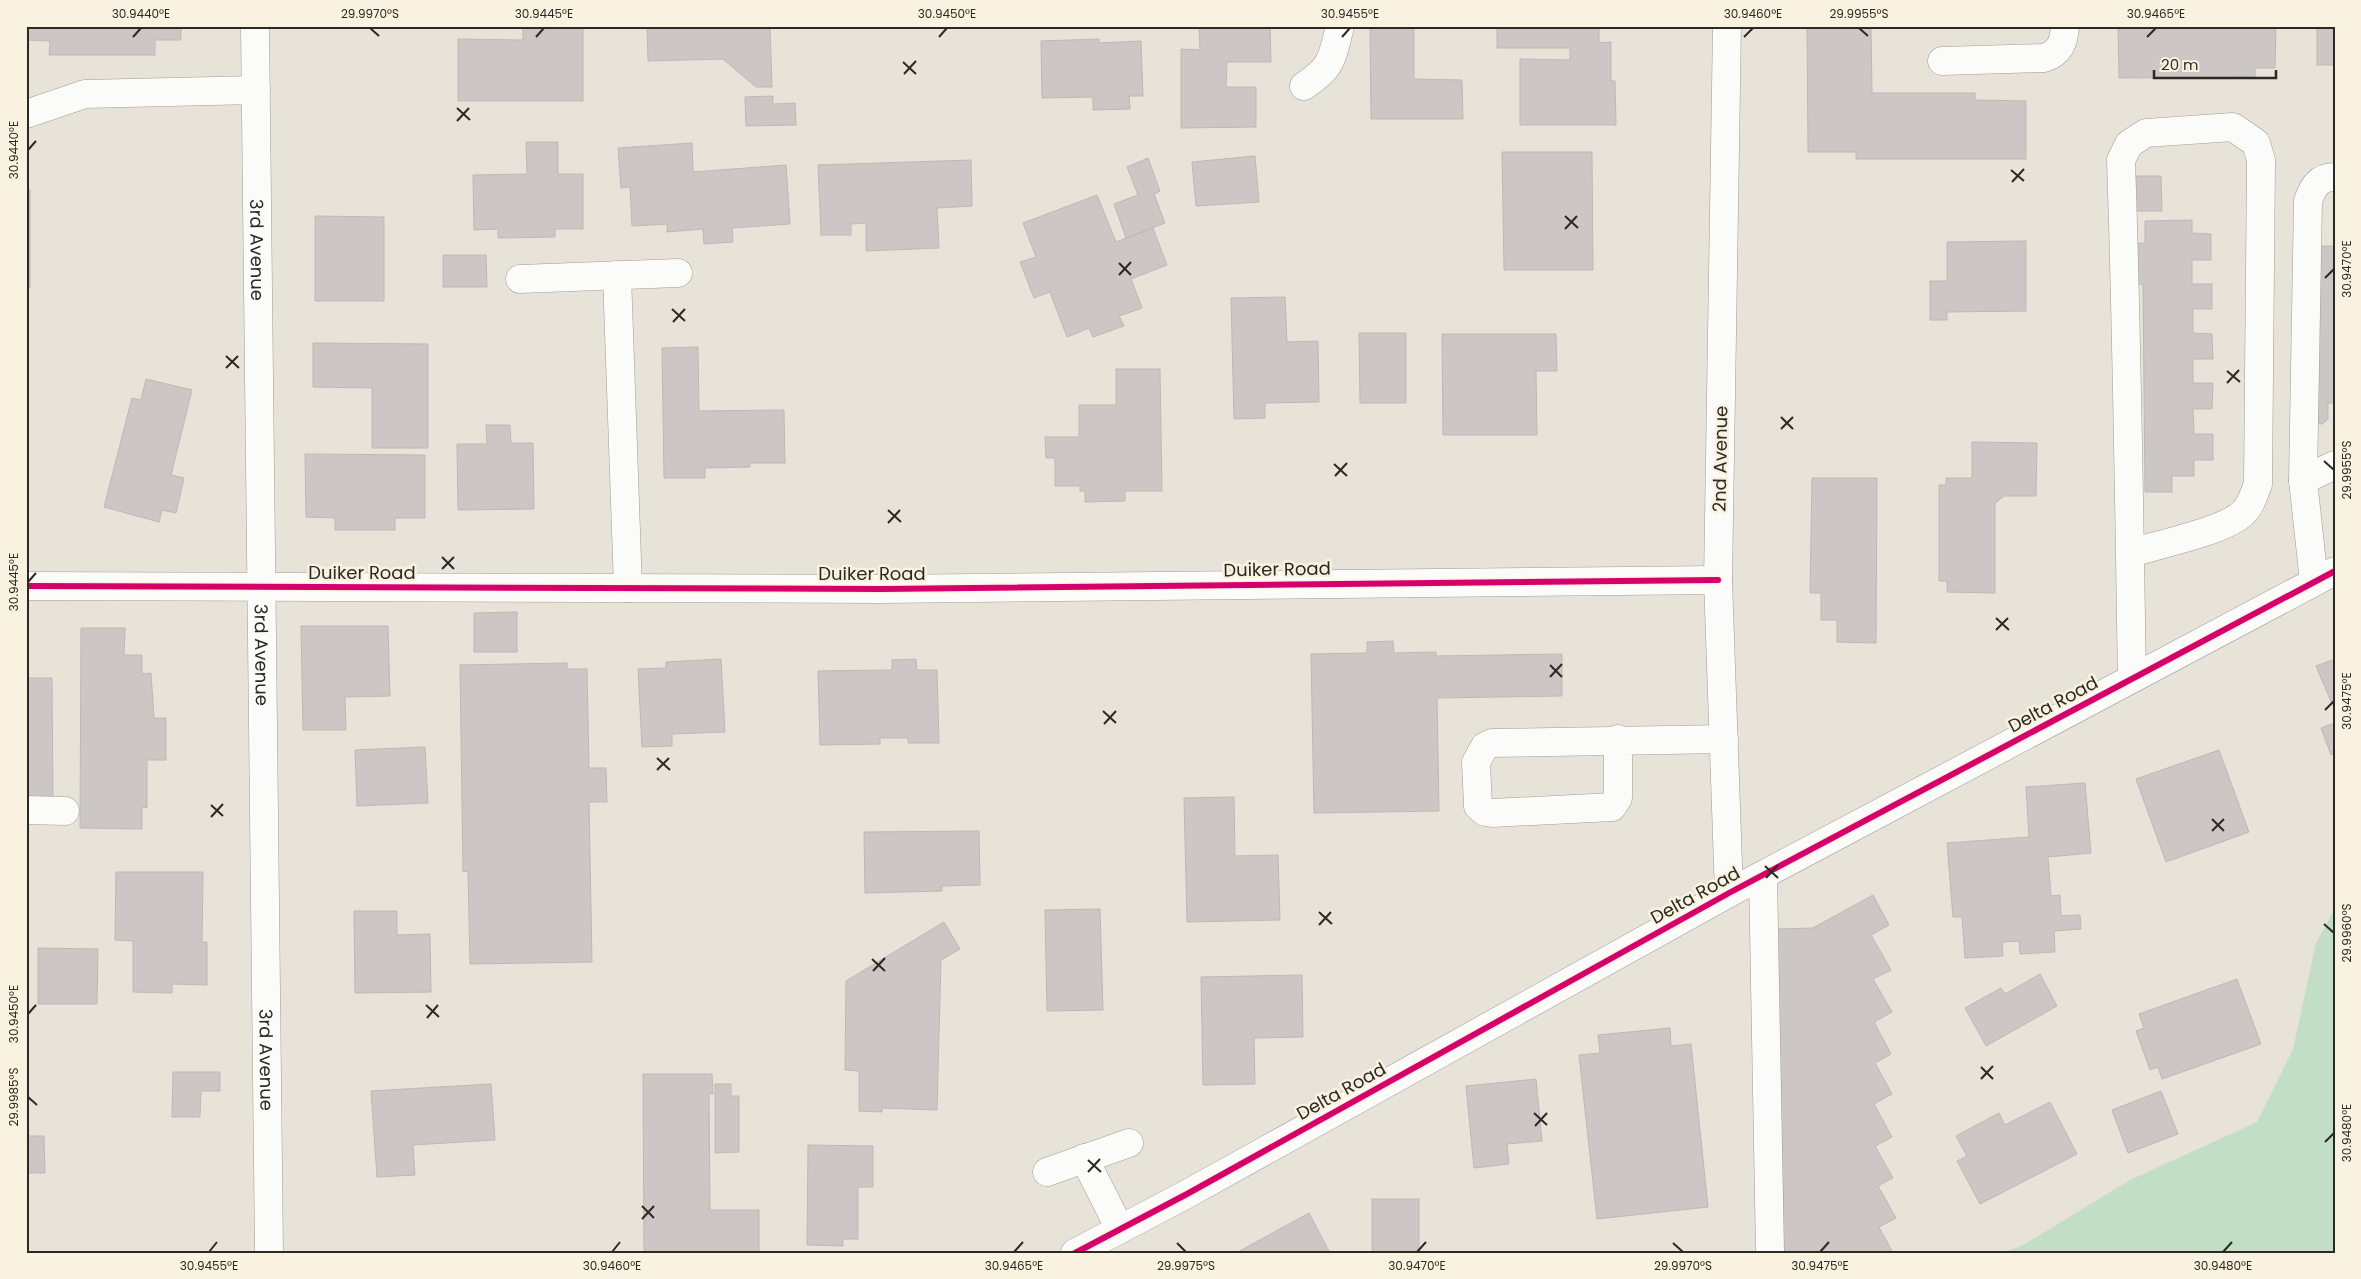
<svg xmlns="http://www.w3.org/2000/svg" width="2361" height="1279" font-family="Poppins,sans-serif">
  <rect width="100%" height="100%" fill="#e7e3d9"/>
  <!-- green -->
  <polygon fill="#c2dec7" points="2335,908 2335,1253 2004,1253 2025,1244 2130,1180 2257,1122 2293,1049 2316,943"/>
  <!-- building -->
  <g fill="#ccc7c5" stroke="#bdb8b5">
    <polygon points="26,26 181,26 181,40 155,40 155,55 49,55 50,41 26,40"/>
    <polygon points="523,26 583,26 583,101 458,101 458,39 523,40"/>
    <polygon points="647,26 770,26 772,87 756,87 723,59 648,61"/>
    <polygon points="1199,26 1270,26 1271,62 1227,62 1226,87 1256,87 1256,127 1181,128 1181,49 1200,50"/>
    <polygon points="1370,26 1414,26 1414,79 1462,80 1463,119 1371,119"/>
    <polygon points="1497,26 1599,26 1599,43 1611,42 1611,81 1615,81 1616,125 1520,125 1520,59 1570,60 1570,48 1497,48"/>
    <polygon points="1807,26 1871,26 1872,93 1975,93 1975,100 2026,101 2026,159 1856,159 1856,152 1808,152"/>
    <polygon points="2118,26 2276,26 2275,68 2255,68 2255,77 2119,78"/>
    <rect x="2317" y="26" width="18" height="39"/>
    <polygon points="1099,39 1099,43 1141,41 1143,96 1129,96 1130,109 1093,110 1093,97 1042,98 1041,41"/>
    <polygon points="773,96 773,104 795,103 796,125 746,126 745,97"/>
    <polygon points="526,142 558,142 558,174 583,174 583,229 555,229 555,237 498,238 498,229 474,230 473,175 527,174"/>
    <polygon points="692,143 693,172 786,165 790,224 732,228 733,242 704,244 703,229 667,232 667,224 632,226 630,187 621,188 618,148"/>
    <polygon points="1502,152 1592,152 1593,270 1504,270"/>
    <polygon points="1255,156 1259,202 1196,206 1192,162"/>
    <polygon points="1148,158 1160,191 1154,194 1165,223 1126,238 1114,204 1138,195 1127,167"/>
    <polygon points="971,160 972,206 937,208 939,248 866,251 866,223 851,224 851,235 821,235 818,165"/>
    <polygon points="2135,176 2161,176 2162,211 2135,211"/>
    <rect x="26" y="190" width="4" height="97"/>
    <polygon points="1097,195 1116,242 1153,228 1167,265 1131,279 1142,308 1119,316 1124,326 1093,337 1089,328 1067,337 1050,292 1034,298 1020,262 1036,257 1023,223"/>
    <polygon points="315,216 384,217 384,301 315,301"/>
    <polygon points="2192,220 2192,233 2211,234 2211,260 2192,260 2192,284 2212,284 2212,309 2193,309 2193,333 2212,334 2213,359 2193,359 2193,383 2213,383 2212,409 2193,409 2194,434 2213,434 2213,460 2194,460 2194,476 2172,476 2172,492 2145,492 2143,284 2131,284 2130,243 2145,243 2145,221"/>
    <polygon points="2026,241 2026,311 1947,312 1947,320 1930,320 1930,281 1947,281 1947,242"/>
    <polygon points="2317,246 2335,246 2335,403 2328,403 2328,419 2322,424 2310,423"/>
    <polygon points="443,255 486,255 487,287 443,287"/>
    <polygon points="1285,297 1287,342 1318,341 1319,402 1265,403 1265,418 1234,419 1231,298"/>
    <polygon points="1359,333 1406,333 1406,403 1360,403"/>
    <polygon points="1442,334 1556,334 1557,371 1536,371 1537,435 1443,435"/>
    <polygon points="313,343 428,344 428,448 372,448 372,388 313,387"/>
    <polygon points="698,347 699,411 784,410 785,463 750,463 750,467 705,468 705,478 664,478 662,348"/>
    <polygon points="1116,369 1160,369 1162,491 1125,491 1125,501 1085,502 1085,491 1080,491 1080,486 1055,486 1055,458 1046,458 1045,437 1079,437 1079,405 1116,405"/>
    <polygon points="146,379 192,390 171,475 184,478 176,513 162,510 159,522 104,507 132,398 141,400"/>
    <polygon points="486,425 510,425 511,443 533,443 534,509 458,510 457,444 487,444"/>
    <polygon points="1972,442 2037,443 2036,496 2004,496 1995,503 1995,593 1947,592 1947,581 1939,581 1939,485 1946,485 1946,478 1972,478"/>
    <polygon points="305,454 425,455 425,518 395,518 395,530 335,530 335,518 306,517"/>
    <polygon points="1812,478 1877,478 1876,643 1837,642 1837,620 1821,620 1821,593 1810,593"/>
    <polygon points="517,612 517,652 474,652 474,613"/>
    <polygon points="301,626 388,626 390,696 345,697 346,730 303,730"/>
    <polygon points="81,628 125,628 124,655 142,655 142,674 151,673 154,718 166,718 166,760 147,760 147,808 142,807 142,829 80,828"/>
    <polygon points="1393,641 1394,653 1436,652 1436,656 1562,654 1562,696 1437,698 1439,811 1314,813 1311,654 1367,653 1367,642"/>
    <polygon points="721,659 725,732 672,734 672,746 642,747 638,669 666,668 666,662"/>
    <polygon points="916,659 917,670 937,670 939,743 908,743 908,738 880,738 880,744 820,745 818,671 892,670 892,660"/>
    <polygon points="2335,659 2335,711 2316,666"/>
    <polygon points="567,663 567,669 587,669 589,768 606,768 607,802 589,802 592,962 470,964 468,871 463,872 460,665"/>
    <polygon points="26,678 52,678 53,801 26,801"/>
    <polygon points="2335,723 2335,753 2331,755 2321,728"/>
    <polygon points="425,747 428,803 357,806 355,750"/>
    <polygon points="2219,750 2249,832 2166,862 2136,779"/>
    <polygon points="2085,783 2091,853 2048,857 2051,896 2060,895 2061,916 2080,915 2081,929 2054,931 2055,952 2020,954 2019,941 2002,942 2003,956 1965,958 1962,917 1953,917 1947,843 2029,837 2026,787"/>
    <polygon points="1234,797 1235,856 1278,855 1280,920 1187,922 1184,798"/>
    <polygon points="979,831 980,885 942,886 942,891 865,893 864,832"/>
    <polygon points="116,872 203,872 202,942 207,942 207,985 172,984 172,993 133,992 133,941 115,940"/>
    <polygon points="1873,895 1889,925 1871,935 1891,970 1873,979 1892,1012 1874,1022 1891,1054 1875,1063 1892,1094 1874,1104 1892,1137 1875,1146 1893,1178 1878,1186 1896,1218 1879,1227 1893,1253 1784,1253 1777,929 1813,928"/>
    <polygon points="1100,909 1103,1010 1047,1011 1045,910"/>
    <polygon points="354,911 397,911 397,935 430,934 431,992 355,993"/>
    <polygon points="944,922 960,949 941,960 937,1110 882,1108 882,1112 859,1111 859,1071 845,1070 846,981"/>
    <polygon points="38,948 98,949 97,1004 38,1004"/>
    <polygon points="2040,974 2057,1006 1986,1046 1965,1008 2001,988 2005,994"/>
    <polygon points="1302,975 1303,1037 1254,1038 1255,1084 1203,1085 1201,977"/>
    <polygon points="2237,979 2261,1044 2162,1079 2158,1067 2150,1070 2136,1031 2144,1028 2139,1014"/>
    <polygon points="1670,1028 1671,1046 1691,1044 1708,1207 1597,1219 1579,1055 1600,1053 1598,1035"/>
    <polygon points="173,1072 220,1072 220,1091 201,1091 200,1117 172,1117"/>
    <polygon points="643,1074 712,1074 713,1094 709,1093 710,1210 759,1210 759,1253 644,1253"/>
    <polygon points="1536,1079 1542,1141 1507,1144 1509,1164 1474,1168 1466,1086"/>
    <polygon points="491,1084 495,1140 413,1145 415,1175 377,1177 371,1091"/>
    <polygon points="715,1084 731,1084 731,1096 739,1096 739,1152 715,1153"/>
    <polygon points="2161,1091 2178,1134 2128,1153 2112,1110"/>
    <polygon points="2050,1102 2077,1154 1980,1204 1957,1161 1967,1156 1956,1136 1999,1113 2005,1125"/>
    <polygon points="26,1136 44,1136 45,1173 26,1173"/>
    <polygon points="808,1145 873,1146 873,1187 858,1187 858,1239 843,1239 843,1246 807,1245"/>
    <rect x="1372" y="1199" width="47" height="54"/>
    <polygon points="1309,1213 1330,1253 1236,1253"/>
  </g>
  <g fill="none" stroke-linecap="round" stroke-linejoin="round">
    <defs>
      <g id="minor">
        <path id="s1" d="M255 26 269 1253"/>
        <polyline points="1727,26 1718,580 1729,893"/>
        <path d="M1942 61 2044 58C2060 53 2064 42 2065 26"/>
        <path d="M1304 86C1333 67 1332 58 1340 26"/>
        <polyline points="26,114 85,94 256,90"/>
        <polyline points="617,275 628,588"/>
        <polyline points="520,279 678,273"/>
        <path d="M2303 480 2308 201C2313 187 2318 177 2335 177"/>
        <path d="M2130 553C2157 545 2226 531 2244 512 2251 505 2254 494 2258 484L2261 160 2256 143 2233 127 2146 133 2129 144 2121 160C2127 333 2129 506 2132 678"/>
        <polyline points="2314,582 2303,480 2335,465"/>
        <polyline points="26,586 882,589 1718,580"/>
        <polyline points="1618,739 1618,798 1612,807 1492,813 1485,812 1478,806 1476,762 1485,746 1492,743 1724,739"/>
        <polyline points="26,810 65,811"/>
        <polyline points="1763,875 1770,1253"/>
        <polyline points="1084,1158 1120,1229"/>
        <polyline points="1047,1172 1129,1143"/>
        <polyline points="1075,1253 1187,1194 1729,893 2335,571"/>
      </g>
    </defs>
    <!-- minor casing -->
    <use href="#minor" stroke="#9f9c94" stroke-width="29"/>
    <!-- minor -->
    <use href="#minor" stroke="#fbfbf9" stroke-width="28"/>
    <defs>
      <g id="cycleway">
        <polyline points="26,586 882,589 1718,580"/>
        <polyline points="1075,1253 1187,1194 1729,893 2335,571"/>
      </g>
    </defs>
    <!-- cycleway casing -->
    <use href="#cycleway" stroke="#faf2e0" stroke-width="9"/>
    <!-- cycleway -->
    <use href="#cycleway" stroke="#d6006c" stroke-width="6"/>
  </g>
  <!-- ticks -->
  <path fill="none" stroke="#2c2923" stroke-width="2" d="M370 28 379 36M1859 28 1868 36M133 37 141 28M536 37 544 28M939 37 947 28M1342 37 1350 28M1744 37 1753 28M2147 37 2156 28M903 62 916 74M904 74 916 61M457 108 470 120M457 121 469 108M28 150 36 141M2011 170 2024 181M2012 182 2024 169M1565 216 1578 228M1565 229 1577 216M1119 263 1131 275M1119 275 1131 262M2325 278 2334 269M672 309 685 321M673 322 685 309M226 356 239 368M226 368 238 356M2227 371 2240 382M2227 383 2239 370M1781 417 1793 429M1781 429 1793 417M2324 461 2334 470M1334 464 1347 476M1335 476 1347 463M888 510 901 522M888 523 900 510M442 557 454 569M442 569 454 557M28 582 36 573M1996 618 2009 630M1996 630 2008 618M1550 665 1562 677M1550 677 1562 664M2325 710 2334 701M1103 711 1116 723M1104 724 1116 711M657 758 670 770M657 770 669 758M211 805 223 816M211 817 223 804M2212 819 2224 831M2212 831 2224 819M1765 866 1778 878M1766 878 1778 865M1319 912 1332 924M2324 924 2334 933M1319 925 1331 912M872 959 885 971M873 971 885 958M426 1005 439 1017M28 1014 36 1005M427 1018 438 1005M1981 1067 1993 1079M1981 1079 1993 1066M28 1097 37 1105M1534 1113 1547 1125M1535 1126 1547 1113M2325 1142 2334 1133M1088 1160 1101 1172M1088 1172 1100 1159M642 1206 654 1218M642 1219 654 1206M1177 1243 1186 1252M1673 1243 1683 1252M209 1252 217 1242M612 1252 620 1242M1014 1252 1023 1242M1417 1252 1426 1242M1820 1252 1829 1242M2223 1252 2232 1242"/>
  <g text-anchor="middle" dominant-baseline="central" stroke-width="5" stroke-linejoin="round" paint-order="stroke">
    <!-- street labels -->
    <g font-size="18" fill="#2c2923" stroke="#faf2e0">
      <text stroke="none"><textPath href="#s1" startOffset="224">3rd Avenue</textPath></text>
      <text transform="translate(1720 459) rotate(-89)">2nd Avenue</text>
      <text transform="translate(1277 569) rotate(-1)">Duiker Road</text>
      <text x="362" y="572">Duiker Road</text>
      <text x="872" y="573">Duiker Road</text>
      <text stroke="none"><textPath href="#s1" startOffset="629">3rd Avenue</textPath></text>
      <text transform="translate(2053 704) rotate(-28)">Delta Road</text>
      <text transform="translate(1695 895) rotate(-29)">Delta Road</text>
      <text stroke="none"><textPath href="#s1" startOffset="1034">3rd Avenue</textPath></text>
      <text transform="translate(1341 1091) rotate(-29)">Delta Road</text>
    </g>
  </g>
  <!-- border -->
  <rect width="2361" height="1279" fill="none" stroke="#faf2e0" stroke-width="55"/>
  <!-- scale -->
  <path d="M2154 70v8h122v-8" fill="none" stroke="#2c2923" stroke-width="2.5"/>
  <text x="2161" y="70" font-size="15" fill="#2c2923" stroke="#faf2e0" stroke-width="4" paint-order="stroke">20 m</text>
  <rect x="28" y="28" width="2306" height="1224" fill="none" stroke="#2c2923" stroke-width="2"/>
  <g font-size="12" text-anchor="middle" fill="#2c2923">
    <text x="141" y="18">30.9440°E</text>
    <text x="370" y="18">29.9970°S</text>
    <text x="544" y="18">30.9445°E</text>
    <text x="947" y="18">30.9450°E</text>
    <text x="1350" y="18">30.9455°E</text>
    <text x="1753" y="18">30.9460°E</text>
    <text x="1859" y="18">29.9955°S</text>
    <text x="2156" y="18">30.9465°E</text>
    <text transform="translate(14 150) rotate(-90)" y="4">30.9440°E</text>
    <text transform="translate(2347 269) rotate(-90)" y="4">30.9470°E</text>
    <text transform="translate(2347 470) rotate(-90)" y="4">29.9955°S</text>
    <text transform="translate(14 582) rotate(-90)" y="4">30.9445°E</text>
    <text transform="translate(2347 701) rotate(-90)" y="4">30.9475°E</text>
    <text transform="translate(2347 933) rotate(-90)" y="4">29.9960°S</text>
    <text transform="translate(14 1014) rotate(-90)" y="4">30.9450°E</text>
    <text transform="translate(14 1097) rotate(-90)" y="4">29.9985°S</text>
    <text transform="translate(2347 1133) rotate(-90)" y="4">30.9480°E</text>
    <text x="209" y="1270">30.9455°E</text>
    <text x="612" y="1270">30.9460°E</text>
    <text x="1014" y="1270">30.9465°E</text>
    <text x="1186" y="1270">29.9975°S</text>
    <text x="1417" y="1270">30.9470°E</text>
    <text x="1683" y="1270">29.9970°S</text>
    <text x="1820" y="1270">30.9475°E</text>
    <text x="2223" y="1270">30.9480°E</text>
  </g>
</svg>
